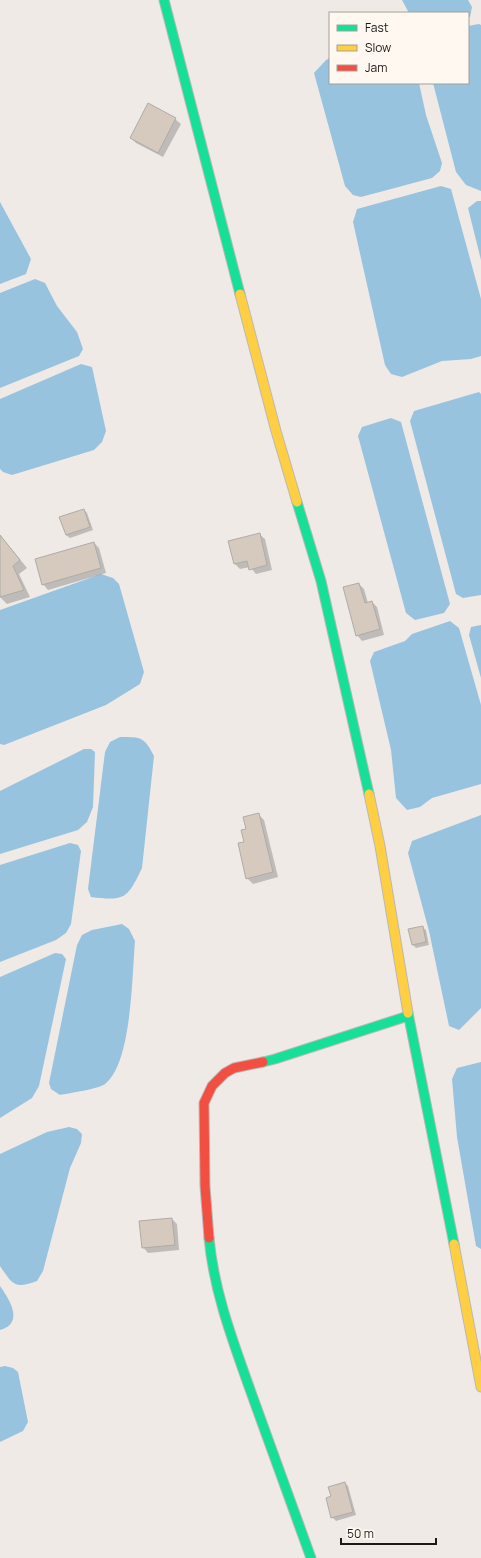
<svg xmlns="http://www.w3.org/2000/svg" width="481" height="1558" font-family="Manrope,sans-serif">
  <rect width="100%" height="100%" fill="#efeae6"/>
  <!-- water -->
  <g fill="#97c3df">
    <polygon points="402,0 468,0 472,7 470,17 468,17 468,13 409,13"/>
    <polygon points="479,24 481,25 481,191 466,185 456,172 433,83 468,83 468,26"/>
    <polygon points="330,58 330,83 419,83 426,115 442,163 440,171 432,178 361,197 353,195 345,186 314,73 326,60"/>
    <polygon points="441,186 451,189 481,299 481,356 471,359 442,361 402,377 391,374 385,365 353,222 357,209"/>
    <polygon points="477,201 481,201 481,260 468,208"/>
    <polygon points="0,202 31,259 26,274 0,284"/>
    <polygon points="35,279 45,283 57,306 77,332 83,349 79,356 0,388 0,293"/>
    <polygon points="81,364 92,367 106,431 102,442 94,450 12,475 3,472 0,469 0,399"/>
    <polygon points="479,392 481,394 481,595 463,598 456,594 410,421 414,411"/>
    <polygon points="391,418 401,422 450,604 444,613 415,620 406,613 358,436 362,427"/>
    <polygon points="101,574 113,578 119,584 144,672 140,684 106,705 4,745 0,744 0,610"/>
    <polygon points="450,621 459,628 481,705 481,784 432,798 420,807 407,810 396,798 391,750 370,661 374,652 405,641 412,634"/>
    <polygon points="481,625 481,678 469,635 471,627"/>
    <path d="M120 737C142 737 144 737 154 756L142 868C127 899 125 901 91 897L88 889 105 752 110 742Z"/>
    <polygon points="84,749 91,749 95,752 93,807 87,822 78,830 0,854 0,791"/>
    <polygon points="481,815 481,1008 459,1030 449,1026 429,931 408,853 412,841"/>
    <polygon points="70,843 78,845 81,851 71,924 66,933 56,940 0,962 0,865"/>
    <path d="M122 924 129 929 135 941C132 975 132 1063 105 1084 99 1089 69 1093 60 1095L51 1089 49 1083 77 945 82 935 92 930Z"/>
    <polygon points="55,953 62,954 66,959 39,1086 32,1098 0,1118 0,977"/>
    <polygon points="481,1062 481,1249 476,1246 457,1137 452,1079 457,1068"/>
    <path d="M69 1127 77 1129 82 1134 81 1143 70 1168 43 1271 37 1281C14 1289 13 1285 0 1266V1154L47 1132Z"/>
    <path d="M0 1286C9 1299 25 1323 0 1330Z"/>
    <polygon points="5,1366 13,1368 18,1372 28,1422 23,1431 0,1442 0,1367"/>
  </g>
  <!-- shadow -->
  <g fill="#0003">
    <polygon points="149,105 175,119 181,124 163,157 136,143 131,138"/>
    <polygon points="84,510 87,513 93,530 70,538 66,535"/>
    <polygon points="259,534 265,539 272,570 256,574 250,567 240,569 235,564"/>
    <polygon points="0,535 27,568 19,574 30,597 7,604 0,597"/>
    <polygon points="94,543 99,548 106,573 48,590 43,584"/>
    <polygon points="359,584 364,589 368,603 372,602 377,607 384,635 362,641 357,635"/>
    <polygon points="258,814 264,820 278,877 253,884 247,878 245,843 247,829"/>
    <polygon points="422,927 426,930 429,945 416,948 413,945"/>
    <polygon points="172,1219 177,1224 179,1250 148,1253 143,1247"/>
    <polygon points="345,1483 348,1486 356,1515 336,1521 332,1517"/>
  </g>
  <!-- building -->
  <g fill="#d5cabd" stroke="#afaba8">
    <polygon points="148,103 176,118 158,153 130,138"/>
    <polygon points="84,509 90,527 66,535 59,517"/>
    <polygon points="260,533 267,565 249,570 247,561 234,564 228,541"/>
    <polygon points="0,535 20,560 13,566 24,590 0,597"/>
    <polygon points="94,542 101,568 42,585 35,559"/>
    <polygon points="359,583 365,603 372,601 380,629 356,636 343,587"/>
    <polygon points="259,813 273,872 246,879 238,843 244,842 241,830 246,829 243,817"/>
    <polygon points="423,926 426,942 412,945 408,929"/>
    <polygon points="172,1218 175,1245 142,1248 139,1221"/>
    <polygon points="345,1482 353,1512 331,1518 326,1498 331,1496 328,1487"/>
  </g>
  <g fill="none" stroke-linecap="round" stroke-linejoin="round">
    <defs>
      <g id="fast">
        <polyline points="164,0 240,294"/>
        <polyline points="297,502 321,581 369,794"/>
        <polyline points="408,1013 454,1244"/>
        <polyline points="263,1062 275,1059 408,1016"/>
        <path d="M209 1238C214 1293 234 1344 252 1395 272 1449 291 1504 311 1558"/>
      </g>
      <g id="slow">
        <polyline points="240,294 276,431 297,502"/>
        <polyline points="369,794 380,846 408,1013"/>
        <polyline points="454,1244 481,1387"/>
      </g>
      <polyline id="jam" points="209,1238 205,1186 204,1103 212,1086 225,1073 234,1068 263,1062"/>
    </defs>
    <!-- fast casing -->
    <use href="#fast" stroke="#bcb8b4" stroke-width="11"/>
    <!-- slow casing -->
    <use href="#slow" stroke="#bcb8b4" stroke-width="11"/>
    <!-- jam casing -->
    <use href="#jam" stroke="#bcb8b4" stroke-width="11"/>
    <!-- fast -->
    <use href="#fast" stroke="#16e098" stroke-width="9"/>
    <!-- slow -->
    <use href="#slow" stroke="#ffcf43" stroke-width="9"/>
    <!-- jam -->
    <use href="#jam" stroke="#f24e42" stroke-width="9"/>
  </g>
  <!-- legend -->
  <rect x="329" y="12" width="140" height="72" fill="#fff8f1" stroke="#a49f99"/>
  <rect x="337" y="25" width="20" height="6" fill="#16e098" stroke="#a49f99"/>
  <text x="365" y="32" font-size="12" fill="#1c1916">Fast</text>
  <rect x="337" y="45" width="20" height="6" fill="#ffcf43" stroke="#a49f99"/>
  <text x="365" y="52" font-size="12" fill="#1c1916">Slow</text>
  <rect x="337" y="65" width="20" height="6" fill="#f24e42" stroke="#a49f99"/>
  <text x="365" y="72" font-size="12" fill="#1c1916">Jam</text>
  <!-- scale -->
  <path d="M341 1538v6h95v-6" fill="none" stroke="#1c1916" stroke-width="2"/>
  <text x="347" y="1538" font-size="12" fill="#1c1916" stroke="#fff8f1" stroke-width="3" paint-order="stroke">50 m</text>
</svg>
